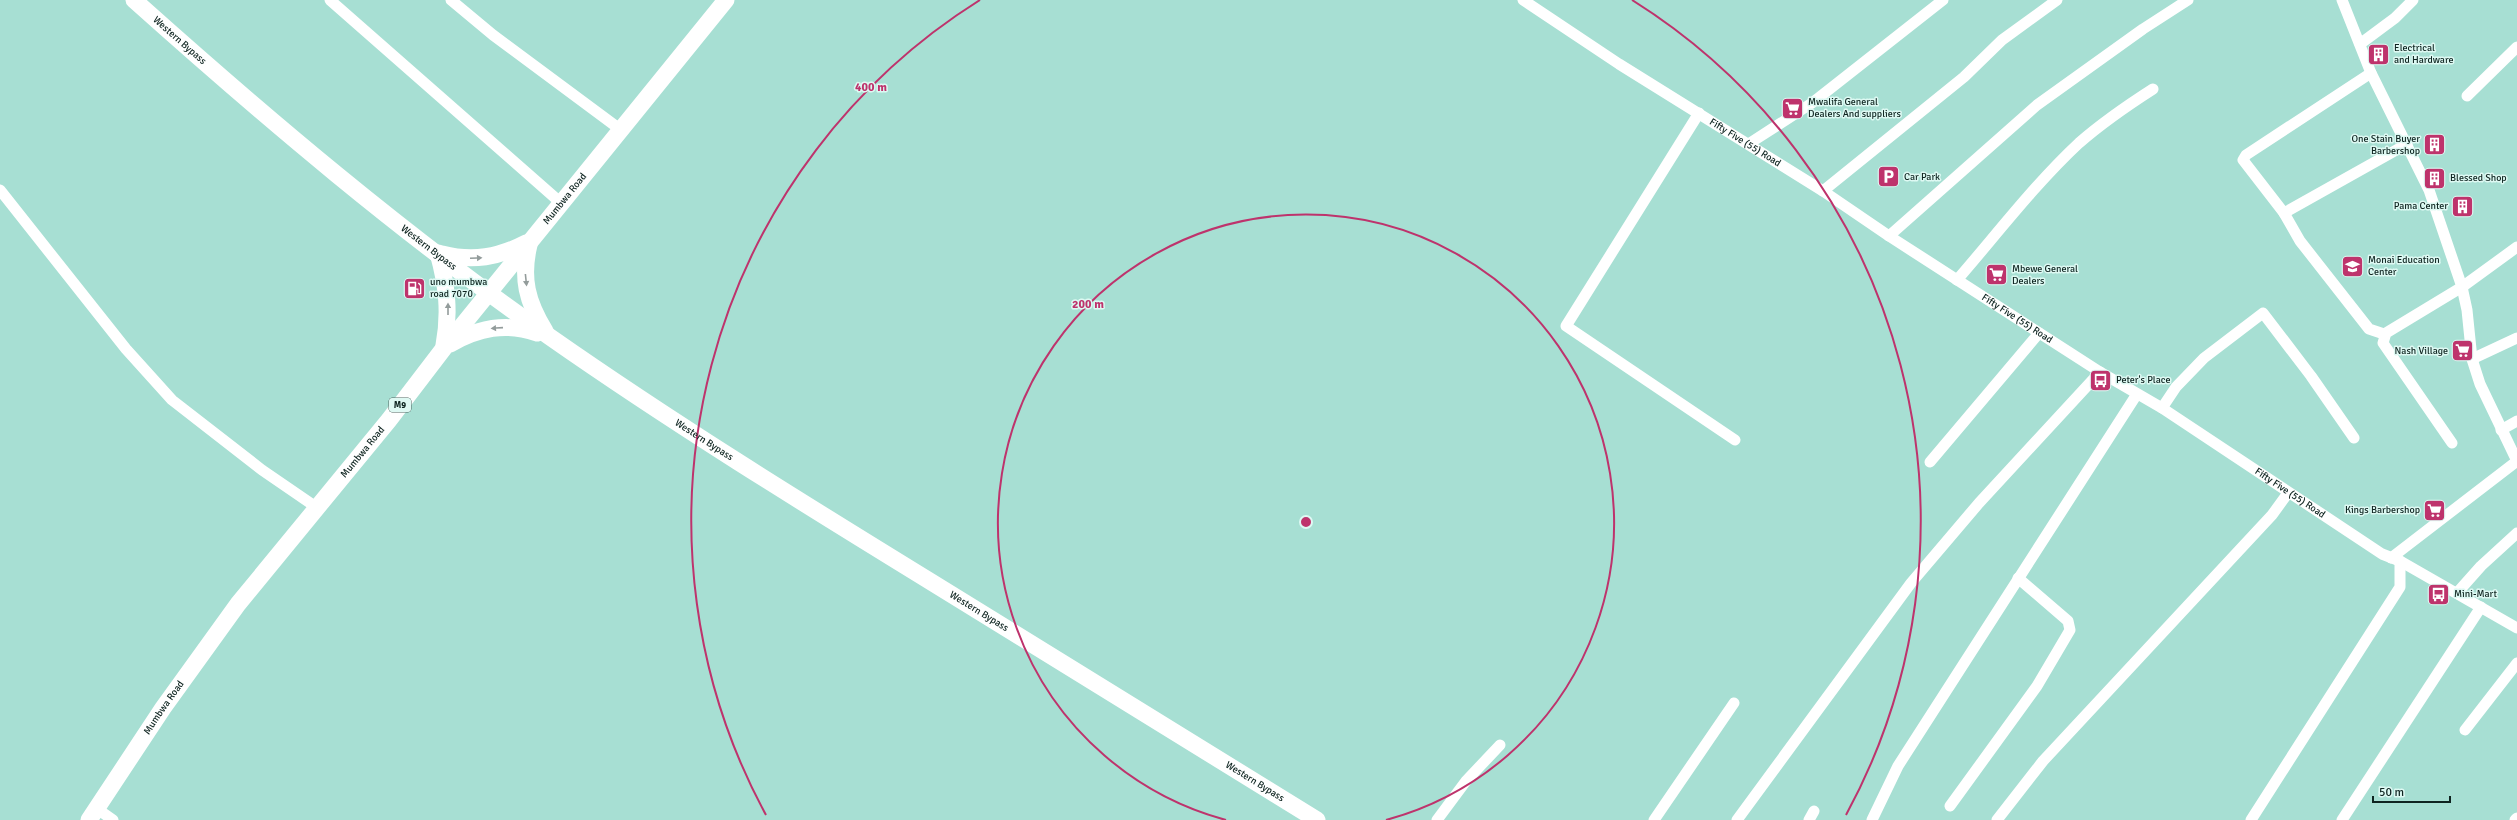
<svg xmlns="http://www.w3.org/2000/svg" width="2517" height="820" font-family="Signika,sans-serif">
  <rect width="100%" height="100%" fill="#a7dfd3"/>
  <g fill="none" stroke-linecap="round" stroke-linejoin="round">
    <!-- minor -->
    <g stroke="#fff" stroke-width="11">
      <polyline points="330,0 561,203"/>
      <polyline points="451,0 493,35 621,130"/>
      <path id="s1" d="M1523 0 1619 64 1823 191 1889 236 2100 372 2162 408 2382 554 2400 561 2517 628"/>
      <polyline points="2342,0 2371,73 2429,190 2462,287 2467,310 2472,359 2480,384 2517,461"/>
      <polyline points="2360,44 2395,18 2413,0"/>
      <polyline points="2371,73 2246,155 2243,160 2284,213 2300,241 2369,329 2384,334"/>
      <polyline points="2467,96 2517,47"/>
      <polyline points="1699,113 1566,326 1735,440"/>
      <polyline points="1750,143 1812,103 1943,0"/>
      <polyline points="0,190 126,349 172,400 262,470 316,507"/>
      <polyline points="1823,191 1964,77 2002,40 2057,0"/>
      <polyline points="2284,213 2407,144"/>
      <polyline points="1889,236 2037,105 2143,29 2188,0"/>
      <path d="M1957 280C1997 234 2035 184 2079 143 2102 123 2128 105 2153 89"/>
      <polyline points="2472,359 2517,338"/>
      <polyline points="2162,408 2176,387 2204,358 2263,313 2311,376 2354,438"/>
      <polyline points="2501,430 2517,421"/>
      <polyline points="2452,443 2383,343 2386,333 2462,287 2517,247"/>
      <polyline points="1930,462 2039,333"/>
      <polyline points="2391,558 2517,461"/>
      <polyline points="2457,593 2481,566 2517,533"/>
      <polyline points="2465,730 2517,663"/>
      <polyline points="1950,806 2037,686 2070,630 2068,621 2018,578"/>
      <polyline points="96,808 113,820"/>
      <polyline points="1437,820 1466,781 1500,745"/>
      <polyline points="1654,820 1734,703"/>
      <polyline points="1737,820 1911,583 1979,503 2100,372"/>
      <polyline points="1809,820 1814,811"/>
      <polyline points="1872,820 1898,766 2137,394"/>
      <polyline points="1997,820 2043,761 2272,515 2288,493"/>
      <polyline points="2251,820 2400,587 2400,561"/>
      <polyline points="2342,820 2481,607"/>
      <polyline points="2515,820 2517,818"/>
    </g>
    <!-- primary -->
    <g stroke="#fff" stroke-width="17">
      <path id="s2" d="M134 0C267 119 404 235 550 337 673 423 801 502 928 580 1058 660 1188 740 1317 820"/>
      <path d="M529 245C521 278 527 302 545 331"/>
      <path d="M438 253C447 285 450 313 444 345"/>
      <path d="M442 254C473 262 499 257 526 243"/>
      <path d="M450 344C478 328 506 322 537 333"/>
      <path id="s3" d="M89 820 163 708 238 604 389 420 444 348 726 0"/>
    </g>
  </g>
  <!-- one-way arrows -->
  <defs><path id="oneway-solid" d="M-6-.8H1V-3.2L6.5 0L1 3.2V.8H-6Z"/></defs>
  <g fill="#939c9b">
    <use href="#oneway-solid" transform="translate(476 258) rotate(-3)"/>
    <use href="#oneway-solid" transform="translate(526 280) rotate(84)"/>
    <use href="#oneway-solid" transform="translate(448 309) rotate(-90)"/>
    <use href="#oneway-solid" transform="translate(497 328) rotate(176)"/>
  </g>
  <!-- distance rings -->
  <g fill="none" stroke="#be336c" stroke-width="2">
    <path d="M1226 820A308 308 0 1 1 1386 820"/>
    <path d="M766 815A615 615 0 0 1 980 0M1632 0A615 615 0 0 1 1846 815"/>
  </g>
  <!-- icons -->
  <defs>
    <symbol id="building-square" viewBox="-11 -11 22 22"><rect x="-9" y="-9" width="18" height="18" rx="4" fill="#be336c" stroke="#def9f3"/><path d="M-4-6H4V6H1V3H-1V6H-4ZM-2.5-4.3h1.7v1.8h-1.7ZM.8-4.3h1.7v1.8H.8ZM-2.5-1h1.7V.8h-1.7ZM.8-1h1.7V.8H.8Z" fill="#fff"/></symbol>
    <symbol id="supermarket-square" viewBox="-11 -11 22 22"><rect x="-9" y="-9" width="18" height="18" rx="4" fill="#be336c" stroke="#def9f3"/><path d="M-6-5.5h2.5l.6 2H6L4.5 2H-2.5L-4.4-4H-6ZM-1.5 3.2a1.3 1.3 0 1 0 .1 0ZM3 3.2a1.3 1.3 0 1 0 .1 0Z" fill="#fff"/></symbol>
    <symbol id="parking-square" viewBox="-11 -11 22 22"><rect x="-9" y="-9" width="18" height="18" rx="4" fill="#be336c" stroke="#def9f3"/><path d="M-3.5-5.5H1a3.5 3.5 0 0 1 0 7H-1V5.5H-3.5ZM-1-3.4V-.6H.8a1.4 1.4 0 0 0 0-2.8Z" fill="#fff"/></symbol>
    <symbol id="school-square" viewBox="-11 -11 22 22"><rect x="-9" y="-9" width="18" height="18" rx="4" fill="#be336c" stroke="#def9f3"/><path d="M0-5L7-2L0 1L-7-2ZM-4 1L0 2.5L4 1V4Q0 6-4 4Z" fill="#fff"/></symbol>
    <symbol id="fuel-square" viewBox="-11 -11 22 22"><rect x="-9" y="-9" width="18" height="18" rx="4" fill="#be336c" stroke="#def9f3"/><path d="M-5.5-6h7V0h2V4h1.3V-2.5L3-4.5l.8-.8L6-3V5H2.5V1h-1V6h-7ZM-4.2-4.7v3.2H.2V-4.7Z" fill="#fff"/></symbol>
    <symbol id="bus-square" viewBox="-11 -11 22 22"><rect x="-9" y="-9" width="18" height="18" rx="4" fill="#be336c" stroke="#def9f3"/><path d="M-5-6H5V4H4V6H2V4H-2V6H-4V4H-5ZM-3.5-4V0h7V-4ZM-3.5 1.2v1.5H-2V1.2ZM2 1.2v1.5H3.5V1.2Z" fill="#fff"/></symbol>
  </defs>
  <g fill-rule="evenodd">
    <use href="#building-square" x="2366" y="42" width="25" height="25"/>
    <use href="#supermarket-square" x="1780" y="96" width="25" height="25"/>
    <use href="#building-square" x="2422" y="132" width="25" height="25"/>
    <use href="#parking-square" x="1876" y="164" width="25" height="25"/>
    <use href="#building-square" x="2422" y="166" width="25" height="25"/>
    <use href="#building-square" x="2450" y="194" width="25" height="25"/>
    <use href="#school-square" x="2340" y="254" width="25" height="25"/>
    <use href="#supermarket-square" x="1984" y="262" width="25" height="25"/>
    <use href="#fuel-square" x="402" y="276" width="25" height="25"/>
    <use href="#supermarket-square" x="2450" y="338" width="25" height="25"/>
    <use href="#bus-square" x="2088" y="368" width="25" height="25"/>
    <use href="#supermarket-square" x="2422" y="498" width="25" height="25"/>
    <use href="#bus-square" x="2426" y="582" width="25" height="25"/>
  </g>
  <g text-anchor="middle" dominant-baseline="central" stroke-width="3" stroke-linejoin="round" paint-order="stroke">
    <!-- shield labels -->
    <rect fill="#def9f3" stroke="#4c645f" stroke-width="1" x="389" y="398" width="22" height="14" rx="3"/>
    <g font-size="9" font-weight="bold" fill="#0e2420">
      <text x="400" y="405">M9</text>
    </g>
    <!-- street labels -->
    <g font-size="10" fill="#0e2420" stroke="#def9f3">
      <text stroke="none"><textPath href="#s2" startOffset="61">Western Bypass</textPath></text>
      <text stroke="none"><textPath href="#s1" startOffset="264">Fifty Five (55) Road</textPath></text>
      <text stroke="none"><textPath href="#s3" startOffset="783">Mumbwa Road</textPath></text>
      <text stroke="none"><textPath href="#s2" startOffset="385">Western Bypass</textPath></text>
      <text stroke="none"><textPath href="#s1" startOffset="588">Fifty Five (55) Road</textPath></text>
      <text stroke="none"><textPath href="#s2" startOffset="721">Western Bypass</textPath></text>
      <text stroke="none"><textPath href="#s3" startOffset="459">Mumbwa Road</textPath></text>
      <text stroke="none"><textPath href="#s1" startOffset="912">Fifty Five (55) Road</textPath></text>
      <text stroke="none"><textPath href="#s2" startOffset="1045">Western Bypass</textPath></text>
      <text stroke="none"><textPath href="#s3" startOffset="135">Mumbwa Road</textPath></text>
      <text stroke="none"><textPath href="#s2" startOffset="1369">Western Bypass</textPath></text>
    </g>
    <!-- poi labels -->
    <g font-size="10" fill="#0e2420" stroke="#def9f3" text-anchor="start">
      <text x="2394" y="48">Electrical<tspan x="2394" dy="12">and Hardware</tspan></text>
      <text x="1808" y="102">Mwalifa General<tspan x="1808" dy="12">Dealers And suppliers</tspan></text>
      <text x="2420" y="139" text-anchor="end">One Stain Buyer<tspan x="2420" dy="12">Barbershop</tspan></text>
      <text x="1904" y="177">Car Park</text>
      <text x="2450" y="178">Blessed Shop</text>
      <text x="2448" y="206" text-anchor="end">Pama Center</text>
      <text x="2368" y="260">Monai Education<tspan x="2368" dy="12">Center</tspan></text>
      <text x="2012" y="269">Mbewe General<tspan x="2012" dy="12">Dealers</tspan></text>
      <text x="430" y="282">uno mumbwa<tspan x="430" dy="12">road 7070</tspan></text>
      <text x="2448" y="351" text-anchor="end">Nash Village</text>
      <text x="2116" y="380">Peter's Place</text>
      <text x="2420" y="510" text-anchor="end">Kings Barbershop</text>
      <text x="2454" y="594">Mini-Mart</text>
    </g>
  </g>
  <circle cx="1306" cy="522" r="6" fill="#be336c" stroke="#def9f3" stroke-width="2"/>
  <g font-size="12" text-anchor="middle" font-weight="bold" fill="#be336c" stroke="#def9f3" stroke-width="3" stroke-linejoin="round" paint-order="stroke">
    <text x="871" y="91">400 m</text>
    <text x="1088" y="308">200 m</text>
  </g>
  <!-- scale -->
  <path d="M2373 796v6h77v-6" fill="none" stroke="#0e2420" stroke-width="2"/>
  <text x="2379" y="796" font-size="12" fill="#0e2420" stroke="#def9f3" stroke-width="3" paint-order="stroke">50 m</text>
</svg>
